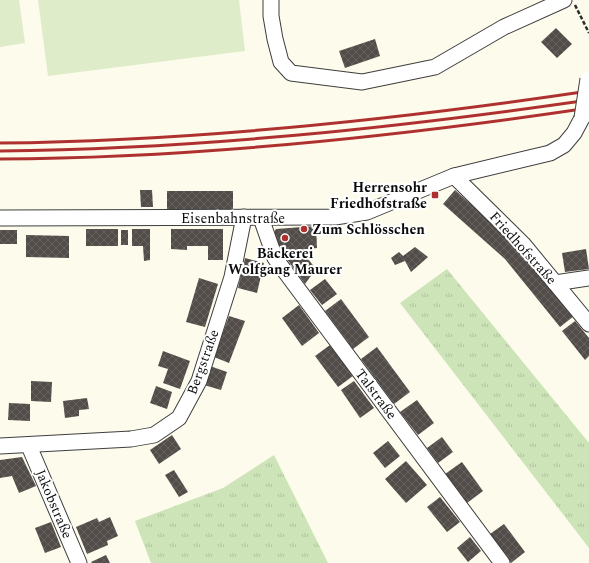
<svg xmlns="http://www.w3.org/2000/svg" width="589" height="563" font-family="Spectral,serif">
  <defs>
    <pattern id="grass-tufts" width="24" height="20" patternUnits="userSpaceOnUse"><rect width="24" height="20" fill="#cde4b8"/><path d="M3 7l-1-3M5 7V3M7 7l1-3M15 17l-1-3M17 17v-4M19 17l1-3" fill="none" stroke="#afc29d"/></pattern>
    <pattern id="building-cross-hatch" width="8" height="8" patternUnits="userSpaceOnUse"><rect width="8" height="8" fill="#534d49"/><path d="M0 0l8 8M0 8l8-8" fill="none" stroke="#67625f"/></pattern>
  </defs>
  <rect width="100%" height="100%" fill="#fdfbeb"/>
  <!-- grass -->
  <g fill="url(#grass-tufts)">
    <polygon points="447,269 589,443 589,548 400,303"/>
    <polygon points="274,455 328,563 151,563 135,521 223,488"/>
  </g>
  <!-- pitch -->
  <g fill="#deecc9">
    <polygon points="0,0 19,0 25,43 0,47"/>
    <polygon points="38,0 239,0 245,51 48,76"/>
  </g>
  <!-- building -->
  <g fill="url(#building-cross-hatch)">
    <polygon points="556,28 572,44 557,58 541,42"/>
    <polygon points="375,39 380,56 345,68 339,51"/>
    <polygon points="140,190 152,190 153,207 141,207"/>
    <polygon points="455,190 519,247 574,316 560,327 505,259 443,204"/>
    <rect x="167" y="191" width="66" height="18"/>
    <polygon points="316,226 317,248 301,250 316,269 305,284 271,237 276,229"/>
    <rect x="86" y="229" width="32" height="17"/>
    <polygon points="132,229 150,229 150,260 144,261 143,246 132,246"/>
    <polygon points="171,229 223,229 223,260 208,260 208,246 187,246 187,250 171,249"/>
    <rect x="0" y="230" width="17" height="14"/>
    <rect x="121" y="230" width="7" height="15"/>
    <polygon points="26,235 69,236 69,258 26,257"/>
    <polygon points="415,247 428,257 411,272 405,261 395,265 391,258 399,252 403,256"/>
    <polygon points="586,249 589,269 565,272 562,253"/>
    <polygon points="245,258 264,263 257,293 238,288"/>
    <polygon points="199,278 218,284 205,327 186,322"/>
    <polygon points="325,279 337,294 322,305 310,290"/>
    <polygon points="341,299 369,337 353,349 325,311"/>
    <polygon points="299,305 319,333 302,346 282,318"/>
    <polygon points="229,316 245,321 229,363 214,357"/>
    <polygon points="575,321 589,338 589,356 585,360 562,331"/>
    <polygon points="330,345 353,376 338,387 315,356"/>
    <polygon points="377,347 410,392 394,404 361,359"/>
    <polygon points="163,351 190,361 180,389 163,383 168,369 158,366"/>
    <polygon points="210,366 227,372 221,390 204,385"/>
    <polygon points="31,381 52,382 51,402 31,401"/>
    <polygon points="354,381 374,408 360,418 341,390"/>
    <polygon points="156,386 172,392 167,409 150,403"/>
    <polygon points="87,398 89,409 79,410 79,416 65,418 63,401"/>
    <polygon points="417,400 434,423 418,435 400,412"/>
    <polygon points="9,403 30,404 30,421 8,420"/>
    <polygon points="172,435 181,449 159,464 150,450"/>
    <polygon points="442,437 453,452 438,463 427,448"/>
    <polygon points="388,441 400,456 385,468 373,453"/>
    <polygon points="22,457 36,486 19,493 12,476 0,478 0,460"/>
    <polygon points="406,461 427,485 406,503 385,479"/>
    <polygon points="462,462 483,491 467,503 445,474"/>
    <polygon points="174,470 188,492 179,497 165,475"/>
    <polygon points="440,497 460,522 447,532 427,507"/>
    <polygon points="110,517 118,536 107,541 108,545 87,554 76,527 97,518 99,522"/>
    <polygon points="51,522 61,547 45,553 35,528"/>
    <polygon points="504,524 525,552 511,563 490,534"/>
    <polygon points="470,537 481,551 468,562 457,548"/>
    <polygon points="106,555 110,563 92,563 91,562"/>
  </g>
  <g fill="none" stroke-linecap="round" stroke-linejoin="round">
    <defs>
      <g id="minor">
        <polyline points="271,0 271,16 275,39 281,62 291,73 362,82 435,67 504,27 564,0"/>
        <polyline points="454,176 523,244 589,324"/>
        <polyline points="0,218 335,217 367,212 454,176 550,153 564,145 574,133 582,118"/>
        <polyline points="261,218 275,258 502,563"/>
        <polyline points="555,283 589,278"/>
        <polyline points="0,446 131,439 154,435 179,418 199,381 232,277 244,217"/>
        <polyline points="29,446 79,563"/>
      </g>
    </defs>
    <!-- minor casing -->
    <use href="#minor" stroke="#3e3e3e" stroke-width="17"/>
    <!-- path -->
    <polyline stroke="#2d2d2d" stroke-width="2.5" stroke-dasharray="4 2" stroke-linecap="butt" points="575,5 589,33"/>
    <!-- minor -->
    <use href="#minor" stroke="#fff" stroke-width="15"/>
    <!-- rail -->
    <g stroke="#ae3130" stroke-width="3">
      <path d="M0 143C198 141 394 120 589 91"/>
      <path d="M0 151C198 149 394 128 589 100"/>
      <path d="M0 159C197 158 394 137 589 108"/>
    </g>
    <defs>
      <polyline id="minor-bridge" points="582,118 588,79"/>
    </defs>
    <!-- minor-bridge casing -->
    <use href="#minor-bridge" stroke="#3e3e3e" stroke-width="17" stroke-linecap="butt"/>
    <!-- minor-bridge -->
    <use href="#minor-bridge" stroke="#fff" stroke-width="15"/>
  </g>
  <!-- markers -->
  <g fill="#ae3130" stroke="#fff" stroke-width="1.5">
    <rect x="431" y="191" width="8" height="8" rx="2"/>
    <circle cx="304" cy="229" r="4"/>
    <circle cx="285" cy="238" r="4"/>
  </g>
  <g text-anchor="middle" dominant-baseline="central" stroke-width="4" stroke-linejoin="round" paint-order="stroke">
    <!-- poi labels -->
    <g font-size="14" font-weight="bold" fill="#0b0b0b" stroke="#fff" text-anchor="end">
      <text x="427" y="187">Herrensohr<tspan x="427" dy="16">Friedhofstraße</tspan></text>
      <text x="312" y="229" text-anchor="start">Zum Schlösschen</text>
      <text x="285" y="253" text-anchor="middle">Bäckerei<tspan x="285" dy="16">Wolfgang Maurer</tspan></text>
    </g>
    <!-- street labels -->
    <g font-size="14" fill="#0b0b0b" stroke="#fff">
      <text x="233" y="218">Eisenbahnstraße</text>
      <text transform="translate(523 248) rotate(48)">Friedhofstraße</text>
      <text transform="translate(203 362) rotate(-70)">Bergstraße</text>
      <text transform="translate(376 394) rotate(53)">Talstraße</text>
      <text transform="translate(54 504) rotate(67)">Jakobstraße</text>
    </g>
  </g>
</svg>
